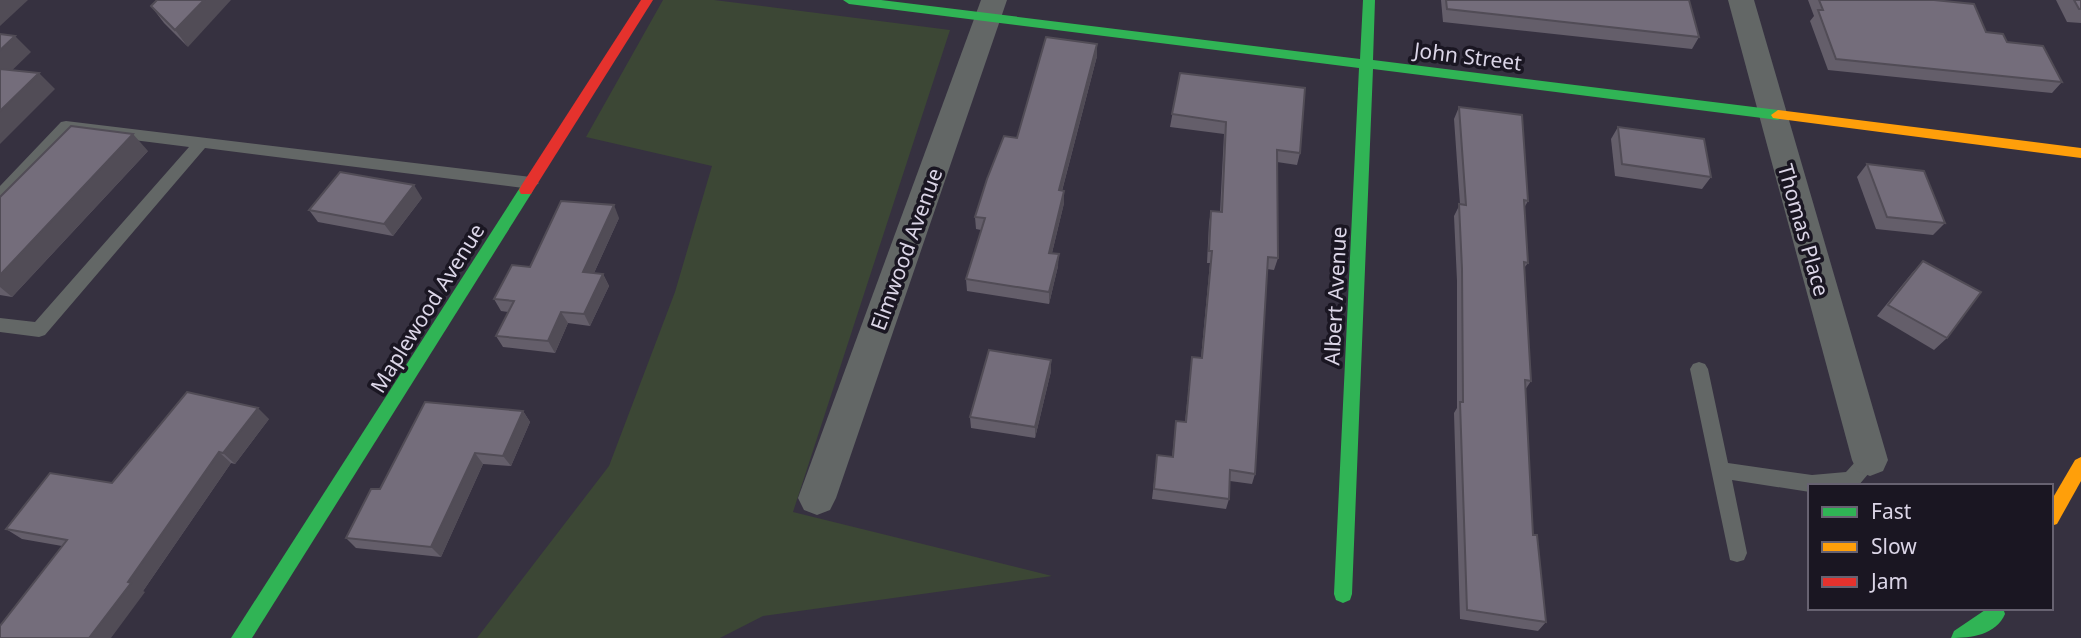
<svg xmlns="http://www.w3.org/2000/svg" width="2081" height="638" font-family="'Noto Sans',sans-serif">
  <rect width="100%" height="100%" fill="#363140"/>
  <!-- green -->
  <polygon fill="#3c4735" points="663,0 714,0 950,30 793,512 1052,576 763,616 720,638 477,638 609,466 675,292 712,166 586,137"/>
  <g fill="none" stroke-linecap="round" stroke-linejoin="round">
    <!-- lane -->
    <g fill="#636766" fill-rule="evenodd">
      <polygon points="66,121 531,177 539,183 531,189 205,148 45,335 39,337 0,332 0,318 35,322 189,147 70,132 6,200 0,202 0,186 61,122"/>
      <path d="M1699 362 1705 364 1708 369 1728 463 1812 475 1846 472C1855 463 1863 449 1877 454L1880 460 1858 486H1810V492L1732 480 1747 553 1744 560 1737 562 1730 560 1690 369 1693 364Z"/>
    </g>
    <!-- street -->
    <g fill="#636766" fill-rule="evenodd">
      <polygon points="981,0 1007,0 836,498 830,510 817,515 804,510 798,498"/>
      <polygon points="1728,0 1754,0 1888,460 1883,471 1870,476 1857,471 1852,460"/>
    </g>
    <!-- fast -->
    <g fill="#30b455" fill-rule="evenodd">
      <polygon points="843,0 881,0 1360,59 1363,0 1375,0 1373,60 1778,110 1785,115 1778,120 1373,69 1352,594 1350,600 1343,603 1336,600 1334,594 1359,68 849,4"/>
      <polygon points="526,185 531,186 533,190 531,194 252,638 231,638 521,186"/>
      <path d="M1988 608H2003L2005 614C1996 635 1971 638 1951 638L1954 631Z"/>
    </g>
    <!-- slow -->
    <g fill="#ff9f0a" fill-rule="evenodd">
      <polygon points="1778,110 2081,148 2081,158 1773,118 1771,115"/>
      <polygon points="2081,457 2081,481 2057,524 2051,526 2051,501 2075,460"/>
    </g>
    <!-- jam -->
    <polygon fill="#e5322d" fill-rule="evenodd" points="641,0 653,0 531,194 521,194 519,190 521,186"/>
  </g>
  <!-- wall -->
  <g fill="#645e6a">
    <polygon points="157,0 188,47 164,23 151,6"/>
    <polygon points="1441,0 1689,0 1699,37 1692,49 1443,22"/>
    <polygon points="1808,0 1934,0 1986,32 2007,42 2062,82 2052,93 1828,70 1810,21 1814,16"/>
    <polygon points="2056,0 2081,0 2081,23 2067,22"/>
    <polygon points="1097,56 1062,191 1064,203 1052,253 1058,266 1049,304 967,291 966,279 981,230 976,229 975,217 1017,138"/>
    <polygon points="1180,73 1300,153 1297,165 1277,162 1278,258 1274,270 1267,269 1255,474 1252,484 1230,481 1229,499 1226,509 1152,499 1157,455 1172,457 1176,421 1185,422 1192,357 1201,358 1210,263 1207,263 1209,223 1211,211 1220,212 1224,134 1170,127"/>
    <polygon points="1459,107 1528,201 1524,208 1528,263 1524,268 1531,381 1525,390 1533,535 1546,622 1538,631 1460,619 1454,413 1457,408 1457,281 1454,216 1460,204 1454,119"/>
    <polygon points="1618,127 1711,177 1702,189 1615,176 1611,139"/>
    <polygon points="148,151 12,297 0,295 0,197"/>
    <polygon points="1867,164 1945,223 1933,235 1876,229 1857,177"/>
    <polygon points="422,198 393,236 318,222 309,210"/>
    <polygon points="619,218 594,273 603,274 609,286 590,326 568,323 555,353 503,347 496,336 508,312 501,311 494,299 530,267"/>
    <polygon points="1923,261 1947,338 1934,350 1877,316 1912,273"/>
    <polygon points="1051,371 1035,438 971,428 970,417"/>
    <polygon points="523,411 530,422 511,466 483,464 441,557 356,548 346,538 380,489"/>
    <polygon points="269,419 235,464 231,463 143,591 145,592 62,546 22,539 6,529 112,483"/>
  </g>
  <!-- shaded-wall -->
  <g fill="#514c56">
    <polygon points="0,0 28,0 0,26"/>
    <polygon points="204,0 231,0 188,47 175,30"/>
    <polygon points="15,36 31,52 0,82 0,50"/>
    <polygon points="1097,44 1097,56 1059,202 1059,190"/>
    <polygon points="39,73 55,89 0,144 0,111"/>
    <polygon points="133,134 148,151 12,297 0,287 0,275"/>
    <polygon points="414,185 422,198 393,236 384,224"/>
    <polygon points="1064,191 1064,203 1049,265 1049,253"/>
    <polygon points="614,205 619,218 589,284 583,272"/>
    <polygon points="1059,254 1058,266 1049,304 1049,292"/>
    <polygon points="603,274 609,286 590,326 584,314"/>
    <polygon points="561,312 568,323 555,353 548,341"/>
    <polygon points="1051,360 1051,371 1035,438 1035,427"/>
    <polygon points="258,408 269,419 235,464 223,453"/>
    <polygon points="523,411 530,422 511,466 503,456"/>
    <polygon points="219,452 231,463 143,591 145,592 111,638 89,638"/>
    <polygon points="475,453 483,464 441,557 431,547"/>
  </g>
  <!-- building -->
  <g fill="#746d7b" stroke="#514c56" stroke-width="2">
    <polygon points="157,0 204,0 175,30 151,6"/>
    <polygon points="1446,0 1689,0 1699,37 1447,9"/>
    <polygon points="1819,0 1934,0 1974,4 1986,32 2003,34 2007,42 2043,46 2062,82 1836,59 1818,10 1823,10"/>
    <polygon points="2074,0 2081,0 2081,9 2079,9"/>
    <polygon points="0,34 15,36 0,50"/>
    <polygon points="1046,37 1097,44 1059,190 1064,191 1049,253 1059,254 1049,292 966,279 985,218 975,217 987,179 1004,136 1017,138"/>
    <polygon points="0,69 39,73 0,111"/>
    <polygon points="1180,73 1305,88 1300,153 1277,150 1278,258 1268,257 1255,474 1230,470 1229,499 1154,489 1157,455 1173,457 1176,421 1186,422 1192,357 1202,358 1212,251 1209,251 1211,211 1222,212 1226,122 1172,114"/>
    <polygon points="1459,107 1522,115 1528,201 1524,200 1528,263 1524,262 1531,381 1525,380 1533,535 1537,535 1546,622 1467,610 1460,402 1463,402 1462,269 1459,204 1466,205"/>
    <polygon points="71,126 133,134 0,275 0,197"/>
    <polygon points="1618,127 1704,139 1711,177 1622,164"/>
    <polygon points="1867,164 1924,171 1945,223 1887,217"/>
    <polygon points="340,172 414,185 384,224 309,210"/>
    <polygon points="561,201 614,205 583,272 603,274 584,314 561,312 548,341 496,336 514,301 494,299 512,265 530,267"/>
    <polygon points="1923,261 1981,292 1947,338 1888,305"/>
    <polygon points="989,350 1051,360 1035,427 970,417"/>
    <polygon points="187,392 258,408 223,453 219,452 128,582 131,583 89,638 0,638 0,626 67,540 6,529 50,473 112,483"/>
    <polygon points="425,402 523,411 503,456 475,453 431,547 346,538 371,489 380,489"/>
  </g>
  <g text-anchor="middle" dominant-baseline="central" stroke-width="7" stroke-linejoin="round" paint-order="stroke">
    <!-- street labels -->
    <g font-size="21" fill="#dbd5e7" stroke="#1a1622">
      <text transform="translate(1468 56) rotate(7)">John Street</text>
      <text transform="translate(1804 230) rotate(74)">Thomas Place</text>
      <text transform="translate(906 249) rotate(-70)">Elmwood Avenue</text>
      <text transform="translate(1335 296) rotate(-87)">Albert Avenue</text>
      <text transform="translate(427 308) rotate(-58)">Maplewood Avenue</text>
    </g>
  </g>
  <!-- legend -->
  <rect x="1808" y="484" width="245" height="126" fill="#1a1622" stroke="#676271" stroke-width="2"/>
  <rect x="1822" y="507" width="35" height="10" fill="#30b455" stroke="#676271" stroke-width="2"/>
  <text x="1871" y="519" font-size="21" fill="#dbd5e7">Fast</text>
  <rect x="1822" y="542" width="35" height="10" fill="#ff9f0a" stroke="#676271" stroke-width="2"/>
  <text x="1871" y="554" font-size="21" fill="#dbd5e7">Slow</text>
  <rect x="1822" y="577" width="35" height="10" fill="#e5322d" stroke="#676271" stroke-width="2"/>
  <text x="1871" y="589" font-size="21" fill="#dbd5e7">Jam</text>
</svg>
